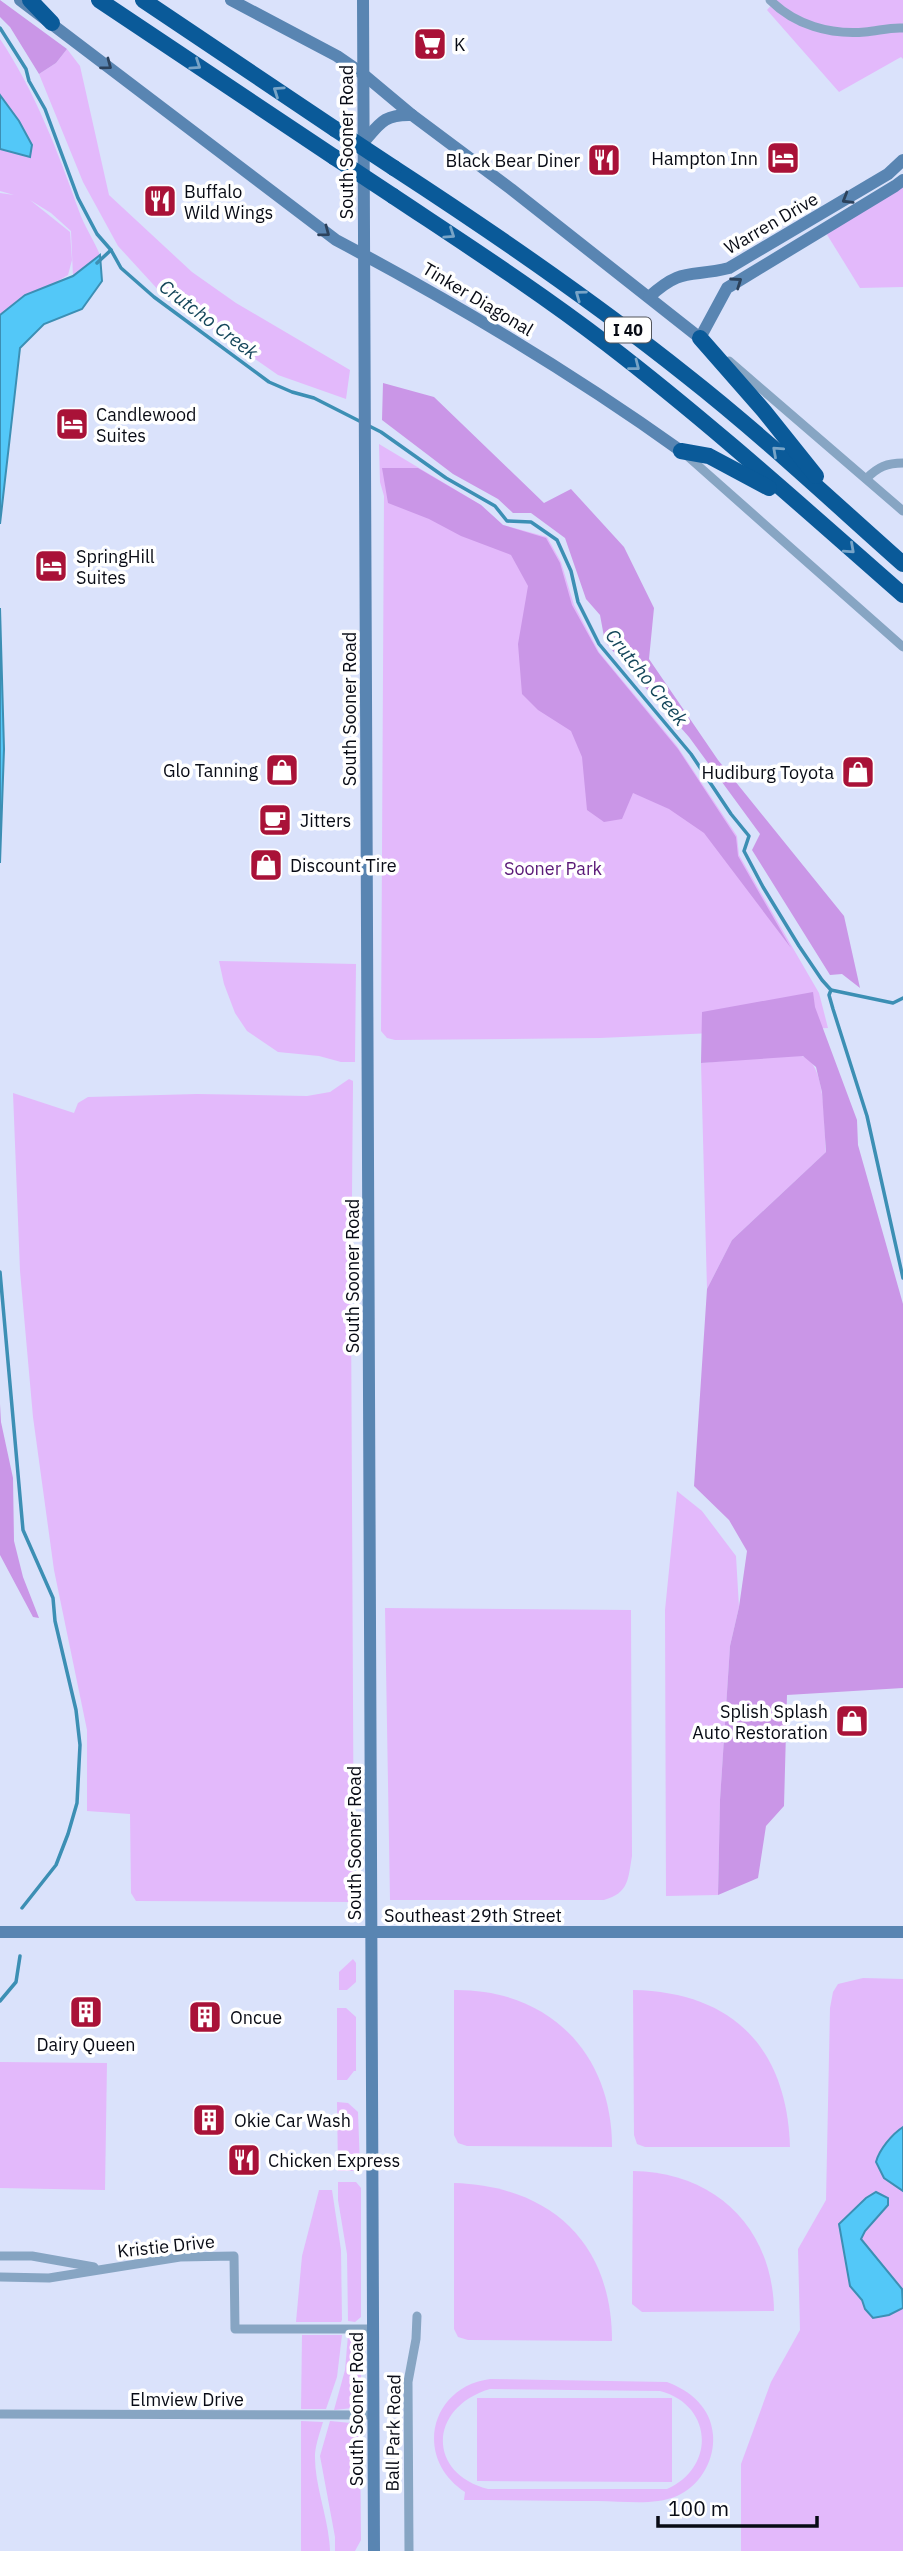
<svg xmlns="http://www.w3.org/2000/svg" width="903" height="2551" font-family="'IBM Plex Sans',sans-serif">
  <rect width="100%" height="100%" fill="#dae2fb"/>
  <!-- green -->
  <g fill="#e3b9fb" fill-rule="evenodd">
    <polygon points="776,0 903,0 903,59 901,57 839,92 767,10"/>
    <path d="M0 39C35 91 58 152 79 211 84 226 94 240 100 255L73 276 71 231 51 213 30 200 70 232 72 260 68 275 48 287 25 295 0 315V193L14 195 0 191V149L30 156C36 128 5 115 0 94 0 80 0 54 0 39Z"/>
    <polygon points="67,49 80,66 109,195 192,272 236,303 350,370 346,399 278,375 162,294 118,246 83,182 39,74 56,63"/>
    <polygon points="903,184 903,287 860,288 826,233"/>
    <polygon points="379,444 481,505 503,525 547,537 561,562 574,605 599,652 677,746 737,836 739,855 819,993 828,1028 600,1038 395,1040 387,1038 381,1031 384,496 380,482"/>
    <polygon points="219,961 356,964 355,1062 341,1062 319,1056 278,1052 247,1031 235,1013 224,984"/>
    <path d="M780 1056C786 1056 795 1054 802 1056 827 1062 824 1130 826 1152L732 1240 707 1289 701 1063Z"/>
    <polygon points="349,1079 353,1081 353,1085 351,1303 354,1902 136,1901 131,1893 130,1814 87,1811 87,1730 54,1570 33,1417 20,1271 13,1093 74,1113 78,1103 88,1097 197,1094 307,1096 330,1092"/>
    <polygon points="677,1491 702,1511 736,1556 739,1607 730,1646 720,1800 718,1895 666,1896 665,1610"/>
    <path d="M385 1608 631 1610 632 1856C628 1879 629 1893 604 1900H390Z"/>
    <polygon points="353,1959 356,1963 356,1982 347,1990 339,1990 339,1972"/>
    <polygon points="863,1978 903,1979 903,2551 741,2551 741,2464 771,2382 800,2330 798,2249 826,2200 830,2008 833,1992 838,1984"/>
    <path d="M454 1990C549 1989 612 2053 612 2147L467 2146 458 2143 454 2135Z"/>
    <path d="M633 1990C733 1992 787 2048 790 2147H645L637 2144 634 2135Z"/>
    <polygon points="337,2008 346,2008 356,2017 356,2071 354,2071 347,2080 337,2080"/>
    <polygon points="0,2062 107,2063 105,2190 0,2188"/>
    <polygon points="337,2102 348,2103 358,2112 360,2167 357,2171 338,2171"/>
    <path d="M633 2171C716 2172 773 2229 774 2311L642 2312 632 2304Z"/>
    <polygon points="338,2182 356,2182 361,2188 361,2317 355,2322 348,2321 347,2254 338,2200"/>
    <path d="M454 2183C551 2186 612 2243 612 2341L468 2340 458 2337 454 2329Z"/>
    <polygon points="319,2190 332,2190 341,2250 342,2320 341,2322 296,2322 302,2256"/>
    <polygon points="302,2335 342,2335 337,2377 326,2409 301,2409"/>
    <polygon points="348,2335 359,2337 361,2343 361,2395 353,2408 334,2410 345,2370"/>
    <path d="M490 2379 667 2382C691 2391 711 2408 713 2435 715 2460 700 2486 677 2496 653 2506 624 2501 598 2501 553 2501 509 2500 464 2500L465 2492C413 2458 430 2387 490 2379ZM490 2389 660 2391C713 2405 716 2467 667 2489H488C426 2473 429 2407 490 2389Z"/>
    <polygon points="477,2398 672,2398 672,2482 477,2481"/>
    <path d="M301 2421 323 2422C320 2432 316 2443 315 2454 314 2486 329 2518 330 2551H301Z"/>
    <polygon points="330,2421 351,2423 360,2431 361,2540 355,2551 335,2551 335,2537 320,2456"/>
  </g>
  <!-- forest -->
  <g fill="#ca96e7">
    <polygon points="0,0 67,49 56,63 39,74 10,27 0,17"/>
    <polygon points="383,383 434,397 544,503 571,489 624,547 654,608 649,659 718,760 844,916 860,988 842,974 830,975 752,850 760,834 689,737 605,642 600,615 586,599 565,538 531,513 513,513 498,499 453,474 382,420"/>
    <polygon points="382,468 418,468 481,505 503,525 546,538 560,563 572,605 598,652 678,749 736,837 738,856 791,948 704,833 669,809 633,793 622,819 604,822 587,810 582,757 571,731 538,710 522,694 518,644 528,586 511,555 461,536 429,519 388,503"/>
    <polygon points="813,992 815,1007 857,1120 858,1145 903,1304 903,1688 787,1695 784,1806 766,1826 758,1878 718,1895 720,1800 730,1646 739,1607 747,1551 729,1520 694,1486 707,1289 732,1240 826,1152 822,1092 816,1067 803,1056 701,1063 702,1012"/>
    <polygon points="0,1404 1,1422 13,1478 14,1541 23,1577 39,1618 33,1617 0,1555"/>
  </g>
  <!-- water -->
  <g fill="#53c8f8" stroke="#3c8fb4" stroke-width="2">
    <polygon points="0,95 19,121 32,145 30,157 0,149"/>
    <polygon points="100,255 102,281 82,309 44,324 20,348 0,524 0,315 25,295 73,276"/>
    <polygon points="0,608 4,749 0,863"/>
    <path d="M903 2127V2191L884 2178 876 2162C879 2150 892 2134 903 2127Z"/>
    <polygon points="876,2192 888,2198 888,2205 865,2231 861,2239 902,2289 903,2308 889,2315 873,2318 865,2309 862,2300 850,2286 839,2224 866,2198"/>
  </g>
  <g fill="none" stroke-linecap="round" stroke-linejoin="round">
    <!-- stream -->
    <g stroke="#3c8fb4" stroke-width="3.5">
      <polyline points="0,28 26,69 29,81 45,109 78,198 97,234 111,250 121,268 154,297 269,382 292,392 314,398 381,432 446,478 495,506 507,521 531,522 557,540 571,571 578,602 599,644 691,754 731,814 749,836 744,851 763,887 799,946 822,980 831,990 829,995 833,1009 867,1116 903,1278"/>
      <polyline points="97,263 111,250"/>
      <polyline points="831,990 893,1003 903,998"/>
      <polyline points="0,1272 23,1530 53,1598 55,1621 76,1710 80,1745 77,1803 68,1834 56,1865 22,1908"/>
      <polyline points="0,2001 16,1982 20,1956"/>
    </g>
    <!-- street -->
    <g stroke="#87a5c3" stroke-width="9">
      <path d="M770 0C795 25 830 35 865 32 878 31 890 27 903 28"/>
      <polyline points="729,361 903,511"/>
      <polyline points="685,454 903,647"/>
      <path d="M867 478C878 467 887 463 903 463"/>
      <polyline points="0,2256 32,2256 94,2267"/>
      <polyline points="0,2277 49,2278 180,2257 234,2256 235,2329 374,2329"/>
      <polyline points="0,2414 374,2415"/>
      <polyline points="409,2551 408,2382 416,2339 417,2316"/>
    </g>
    <!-- secondary -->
    <g stroke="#5985b2" stroke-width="12">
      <path d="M20 0 336 240C455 303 572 373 681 451"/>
      <polyline points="231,0 337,56 363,74 412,115 511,189 700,338 727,288 895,186 903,180"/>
      <polyline points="363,0 374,2551"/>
      <path d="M363 143C380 123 384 114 412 115"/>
      <path d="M649 297C683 266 690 278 729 268L888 174 903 160"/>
      <polyline points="0,1932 903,1932"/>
    </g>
    <!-- highway -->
    <g stroke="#0a5a99" stroke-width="16">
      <polyline points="30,0 52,23"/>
      <polyline points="99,0 334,157"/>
      <polyline points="143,0 335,129"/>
      <path d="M394 168C494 233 593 301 687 376 762 435 832 501 903 564"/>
      <path d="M393 196C465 244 538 291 607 344 710 423 806 510 903 595"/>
      <polyline points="700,338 764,411 816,476"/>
      <polyline points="681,451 709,456 769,488"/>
    </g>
    <!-- highway-bridge -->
    <g stroke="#0a5a99" stroke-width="16">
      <polyline points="335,129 394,168"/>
      <polyline points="334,157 393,196"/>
    </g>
  </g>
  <!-- one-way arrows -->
  <defs><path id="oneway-chevron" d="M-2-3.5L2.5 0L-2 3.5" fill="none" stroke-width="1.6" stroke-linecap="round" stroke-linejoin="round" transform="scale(1.75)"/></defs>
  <g stroke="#2c425c">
    <use href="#oneway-chevron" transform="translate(107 65) rotate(37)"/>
    <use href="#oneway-chevron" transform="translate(847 199) rotate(149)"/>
    <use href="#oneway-chevron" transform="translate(325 232) rotate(37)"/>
    <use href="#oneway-chevron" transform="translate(737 282) rotate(-35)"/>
  </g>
  <g stroke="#78a4c7">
    <use href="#oneway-chevron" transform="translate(196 65) rotate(34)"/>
    <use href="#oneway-chevron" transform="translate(278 91) rotate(-146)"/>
    <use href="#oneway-chevron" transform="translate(450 234) rotate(34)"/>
    <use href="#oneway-chevron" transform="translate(580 295) rotate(-144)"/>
    <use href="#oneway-chevron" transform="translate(635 366) rotate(38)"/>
    <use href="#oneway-chevron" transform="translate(777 451) rotate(-138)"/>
    <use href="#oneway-chevron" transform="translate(850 549) rotate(42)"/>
  </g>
  <!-- icons -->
  <defs>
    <symbol id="supermarket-square" viewBox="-11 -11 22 22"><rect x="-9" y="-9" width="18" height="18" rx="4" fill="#a91238" stroke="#fff"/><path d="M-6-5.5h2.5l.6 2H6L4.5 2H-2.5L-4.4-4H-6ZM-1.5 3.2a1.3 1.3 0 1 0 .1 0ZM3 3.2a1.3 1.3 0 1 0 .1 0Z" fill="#fff"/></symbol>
    <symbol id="hotel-square" viewBox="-11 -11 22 22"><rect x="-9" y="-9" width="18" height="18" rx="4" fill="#a91238" stroke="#fff"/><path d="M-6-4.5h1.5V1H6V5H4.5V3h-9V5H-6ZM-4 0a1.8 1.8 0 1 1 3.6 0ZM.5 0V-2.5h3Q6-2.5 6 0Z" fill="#fff"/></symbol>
    <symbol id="restaurant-square" viewBox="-11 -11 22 22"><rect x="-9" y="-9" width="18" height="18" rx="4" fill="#a91238" stroke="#fff"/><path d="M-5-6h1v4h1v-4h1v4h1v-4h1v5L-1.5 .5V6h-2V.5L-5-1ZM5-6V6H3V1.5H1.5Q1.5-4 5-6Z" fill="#fff"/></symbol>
    <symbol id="shop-square" viewBox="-11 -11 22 22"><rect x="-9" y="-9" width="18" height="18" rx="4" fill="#a91238" stroke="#fff"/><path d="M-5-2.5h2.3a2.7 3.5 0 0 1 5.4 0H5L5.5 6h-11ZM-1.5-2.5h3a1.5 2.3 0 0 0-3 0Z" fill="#fff"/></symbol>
    <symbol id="cafe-square" viewBox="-11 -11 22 22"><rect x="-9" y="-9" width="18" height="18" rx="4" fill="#a91238" stroke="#fff"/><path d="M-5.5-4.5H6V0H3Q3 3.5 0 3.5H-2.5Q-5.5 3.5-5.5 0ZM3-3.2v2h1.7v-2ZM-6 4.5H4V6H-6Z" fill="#fff"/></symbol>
    <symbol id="building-square" viewBox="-11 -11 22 22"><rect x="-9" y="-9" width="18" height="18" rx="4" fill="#a91238" stroke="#fff"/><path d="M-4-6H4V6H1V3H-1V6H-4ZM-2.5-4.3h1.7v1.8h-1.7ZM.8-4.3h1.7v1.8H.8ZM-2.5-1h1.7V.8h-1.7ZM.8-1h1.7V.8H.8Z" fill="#fff"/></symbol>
  </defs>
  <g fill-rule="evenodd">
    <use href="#supermarket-square" x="411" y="25" width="38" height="38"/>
    <use href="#hotel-square" x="764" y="139" width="38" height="38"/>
    <use href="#restaurant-square" x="585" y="141" width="38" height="38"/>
    <use href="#restaurant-square" x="141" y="182" width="38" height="38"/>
    <use href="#hotel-square" x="53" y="405" width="38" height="38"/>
    <use href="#hotel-square" x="32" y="547" width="38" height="38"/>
    <use href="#shop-square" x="263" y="751" width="38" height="38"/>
    <use href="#shop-square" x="839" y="753" width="38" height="38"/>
    <use href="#cafe-square" x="256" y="801" width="38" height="38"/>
    <use href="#shop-square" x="247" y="846" width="38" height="38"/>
    <use href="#shop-square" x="833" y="1702" width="38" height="38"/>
    <use href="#building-square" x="67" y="1993" width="38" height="38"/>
    <use href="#building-square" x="186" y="1998" width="38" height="38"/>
    <use href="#building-square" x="190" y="2101" width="38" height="38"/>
    <use href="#restaurant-square" x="225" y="2141" width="38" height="38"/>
  </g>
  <g text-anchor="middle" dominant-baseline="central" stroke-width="7" stroke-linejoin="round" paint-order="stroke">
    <!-- shield labels -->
    <rect fill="#fff" stroke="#52545b" stroke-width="2" x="605" y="317.5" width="46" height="25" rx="5"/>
    <g font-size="16" font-weight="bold" fill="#080b15">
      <text x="628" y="330">I 40</text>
    </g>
    <!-- poi labels -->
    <g font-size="18" fill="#080b15" stroke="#fff" text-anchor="start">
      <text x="454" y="44">K</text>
      <text x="758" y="158" text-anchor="end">Hampton Inn</text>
      <text x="580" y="160" text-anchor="end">Black Bear Diner</text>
      <text x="184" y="191">Buffalo<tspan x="184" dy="21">Wild Wings</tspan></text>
      <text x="96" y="414">Candlewood<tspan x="96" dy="21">Suites</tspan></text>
      <text x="76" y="556">SpringHill<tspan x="76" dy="21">Suites</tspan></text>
      <text x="258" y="770" text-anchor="end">Glo Tanning</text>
      <text x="834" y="772" text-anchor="end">Hudiburg Toyota</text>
      <text x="300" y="820">Jitters</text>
      <text x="290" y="865">Discount Tire</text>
      <text x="828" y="1711" text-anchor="end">Splish Splash<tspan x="828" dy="21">Auto Restoration</tspan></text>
      <text x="230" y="2017">Oncue</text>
      <text x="86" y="2044" text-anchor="middle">Dairy Queen</text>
      <text x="234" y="2120">Okie Car Wash</text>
      <text x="268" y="2160">Chicken Express</text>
    </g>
    <!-- street labels -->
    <g font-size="18" fill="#080b15" stroke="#fff">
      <text transform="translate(346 142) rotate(-90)">South Sooner Road</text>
      <text transform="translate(771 223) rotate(-30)">Warren Drive</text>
      <text transform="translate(478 299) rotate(31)">Tinker Diagonal</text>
      <text transform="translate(349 709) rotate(-90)">South Sooner Road</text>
      <text transform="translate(352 1276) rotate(-90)">South Sooner Road</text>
      <text transform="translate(354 1843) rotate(-90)">South Sooner Road</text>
      <text x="473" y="1915">Southeast 29th Street</text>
      <text transform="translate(166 2246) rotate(-6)">Kristie Drive</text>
      <text x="187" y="2399">Elmview Drive</text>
      <text transform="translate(356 2409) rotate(-90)">South Sooner Road</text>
      <text transform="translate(393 2433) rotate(-89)">Ball Park Road</text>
    </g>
    <!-- park labels -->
    <g font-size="18" fill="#5a1977" stroke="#fff">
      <text x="553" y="868">Sooner Park</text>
    </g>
    <!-- water labels -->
    <g font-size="19" font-style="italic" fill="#14465a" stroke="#fff">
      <text transform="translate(209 319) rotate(37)">Crutcho Creek</text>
      <text transform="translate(647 677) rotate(51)">Crutcho Creek</text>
    </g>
  </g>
  <!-- scale -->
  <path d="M658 2516v10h159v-10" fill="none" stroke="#080b15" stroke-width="3.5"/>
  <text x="668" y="2516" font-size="21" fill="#080b15" stroke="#ffffff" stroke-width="5" paint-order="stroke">100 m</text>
</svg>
